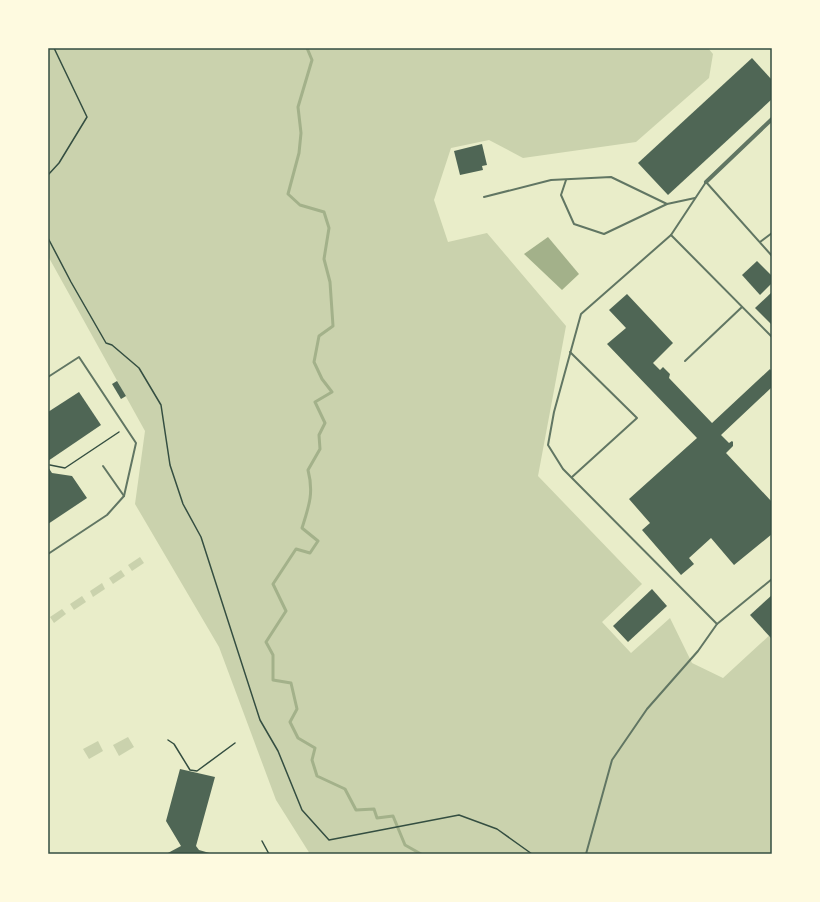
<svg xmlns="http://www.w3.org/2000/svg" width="820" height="902" font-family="'Noto Sans',sans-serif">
  <rect width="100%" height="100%" fill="#e9edc9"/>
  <!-- green -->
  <g fill="#cad2ad">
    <polygon points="48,48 708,48 713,54 709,78 636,142 523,158 489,140 451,148 434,200 448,242 487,233 566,326 538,476 642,584 602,622 631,653 670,618 692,663 723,678 772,633 772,854 310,854 276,800 219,647 135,504 145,431 48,256"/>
    <polygon points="140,557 144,563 132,571 128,565"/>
    <polygon points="121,570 125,576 113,584 109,578"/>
    <polygon points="102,583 105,589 93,597 90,591"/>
    <polygon points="82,596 86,602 74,610 70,604"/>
    <polygon points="62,609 66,614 54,623 50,617"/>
    <polygon points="128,737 134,747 119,756 113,745"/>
    <polygon points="98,741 103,751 89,759 83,749"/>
  </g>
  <!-- water -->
  <polygon fill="#a3b18a" points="548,237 579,274 562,290 524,254"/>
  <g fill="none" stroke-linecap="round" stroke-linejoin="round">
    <!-- stream -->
    <path stroke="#a3b18a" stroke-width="3" d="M307 48 312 60 298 107 301 133 299 153 288 194 300 205 324 212 329 228 324 259 330 282 333 326 319 336 314 362 322 379 332 392 315 402 325 423 319 435 320 449 308 470C314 493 309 506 302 528L318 541 310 553 296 549 273 584 286 611 266 642 273 655V680L291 683 297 709 290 722 298 738 315 748 312 760 317 776 345 789 356 810 374 809 377 818 393 816 405 845 421 854"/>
  </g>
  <!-- building -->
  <g fill="#4f6655">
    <polygon points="752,58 772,80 772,99 668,195 638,163"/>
    <polygon points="482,144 487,165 482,166 483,170 460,175 454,151"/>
    <polygon points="757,261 772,276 772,283 760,295 742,275"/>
    <polygon points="772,292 772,323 771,324 755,308"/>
    <polygon points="627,294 673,343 653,363 660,370 663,367 670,374 669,378 712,423 770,369 772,372 772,387 721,435 729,443 732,441 733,442 733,446 726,453 772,502 772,534 734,565 711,538 689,558 694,564 681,575 642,530 650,523 629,499 697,438 607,344 626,328 609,310"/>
    <polygon points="117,381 126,396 121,399 112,384"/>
    <polygon points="79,392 101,425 48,461 48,412"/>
    <polygon points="48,467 52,473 72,476 87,498 48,524"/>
    <polygon points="652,589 667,606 628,642 613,626"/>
    <polygon points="772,595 772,637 771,638 750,615"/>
    <polygon points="180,769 215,777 196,846 199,850 213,854 166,854 181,846 166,821"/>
  </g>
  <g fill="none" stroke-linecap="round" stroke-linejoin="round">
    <!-- path -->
    <g stroke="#344e41" stroke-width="1.5">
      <polyline points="48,175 59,163 87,117 54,48"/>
      <polyline points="48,238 71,282 106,343 112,345 139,368 161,405 170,465 183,504 201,537 260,720 278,751 302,810 329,840 459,815 497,829 532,854"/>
      <polyline points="50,465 65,468 119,432"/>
      <polyline points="168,740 174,744 190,770 197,771 235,743"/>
      <polyline points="262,841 269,854"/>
    </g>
    <!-- service -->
    <g stroke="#617663" stroke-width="2">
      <polyline points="566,180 561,195 574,224 604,234 667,204"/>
      <polyline points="484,197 551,180 611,177 667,204 695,198"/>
      <polyline points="671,235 772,337"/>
      <polyline points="760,242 772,233"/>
      <polyline points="772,256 706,182 671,235 581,314 554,412 548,445 563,469 717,624 772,579"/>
      <polyline points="570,352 637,418 572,477"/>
      <polyline points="685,361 742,307"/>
      <polyline points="48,377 79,357 136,443 124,496 107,515 48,554"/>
      <polyline points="103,466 124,496"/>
      <polyline points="586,854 612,760 647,709 698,651 717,624"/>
    </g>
    <!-- minor -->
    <polyline stroke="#617663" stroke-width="4" points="706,182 772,119"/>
  </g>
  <!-- border -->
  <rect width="820" height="902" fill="none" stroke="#fefae0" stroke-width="98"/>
  <rect x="49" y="49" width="722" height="804" fill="none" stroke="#344e41" stroke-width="1.5"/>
</svg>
